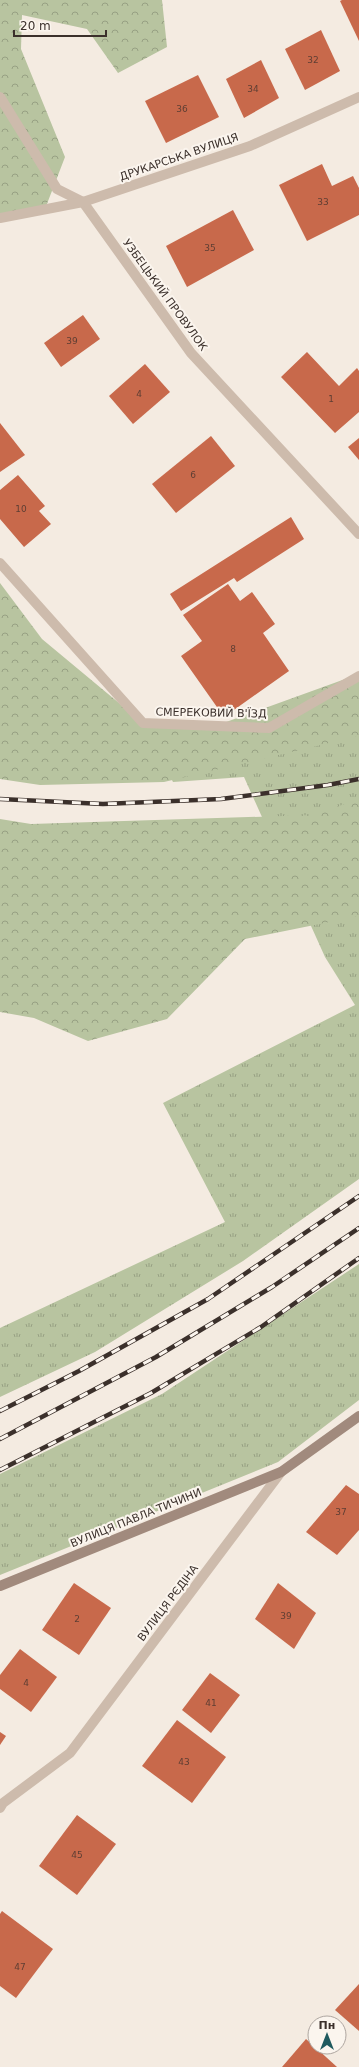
<svg xmlns="http://www.w3.org/2000/svg" width="359" height="2067" font-family="'DejaVu Sans',sans-serif">
  <defs>
    <pattern id="grass-tufts" width="24" height="20" patternUnits="userSpaceOnUse"><rect width="24" height="20" fill="#b8c4a0"/><path d="M3 7l-1-3M5 7V3M7 7l1-3M15 17l-1-3M17 17v-4M19 17l1-3" fill="none" stroke="#97a083"/></pattern>
    <pattern id="forest-crowns" width="20" height="18" patternUnits="userSpaceOnUse"><rect width="20" height="18" fill="#b8c4a0"/><path d="M2 6a3 3 0 1 1 6 0M12 15a3 3 0 1 1 6 0" fill="none" stroke="#97a083"/></pattern>
  </defs>
  <rect width="100%" height="100%" fill="#f4ebe1"/>
  <!-- grass -->
  <g fill="url(#grass-tufts)">
    <polygon points="359,676 359,1179 243,1261 95,1352 0,1397 0,1328 225,1222 163,1103 355,1005 325,957 244,777 173,782 143,723 275,724"/>
    <polygon points="359,1264 359,1400 278,1462 0,1575 0,1474 162,1394"/>
  </g>
  <!-- forest -->
  <g fill="url(#forest-crowns)">
    <polygon points="0,0 162,0 167,47 118,73 87,29 22,15 21,49 65,157 45,209 0,218"/>
    <polygon points="0,583 42,639 143,723 215,726 359,674 359,736 164,782 40,785 0,779"/>
    <polygon points="359,799 359,916 245,939 167,1019 88,1041 34,1018 0,1012 0,819 31,824 313,815"/>
  </g>
  <!-- building -->
  <g fill="#c8694b">
    <polygon points="342,0 359,0 359,41 340,1"/>
    <polygon points="321,30 340,71 305,90 285,49"/>
    <polygon points="261,60 279,98 244,118 226,79"/>
    <polygon points="198,75 219,117 166,143 145,101"/>
    <polygon points="322,164 332,186 353,176 359,188 359,215 307,241 279,185"/>
    <polygon points="233,210 254,250 187,287 166,246"/>
    <polygon points="83,315 100,339 61,367 44,343"/>
    <polygon points="307,352 339,386 357,368 359,371 359,412 335,433 281,377"/>
    <polygon points="145,364 170,392 133,424 109,396"/>
    <polygon points="0,423 25,455 0,472"/>
    <polygon points="211,436 235,466 176,513 152,484"/>
    <polygon points="359,438 359,460 348,447"/>
    <polygon points="18,475 45,506 39,511 51,524 24,547 0,519 0,490"/>
    <polygon points="291,517 304,539 237,582 234,578 181,611 170,594"/>
    <polygon points="228,584 240,601 252,592 275,624 263,633 289,671 224,717 181,656 202,641 183,615"/>
    <polygon points="346,1485 359,1494 359,1530 337,1555 306,1532"/>
    <polygon points="74,1583 111,1608 79,1655 42,1630"/>
    <polygon points="278,1583 316,1613 294,1649 255,1619"/>
    <polygon points="20,1649 57,1677 31,1712 0,1689 0,1675"/>
    <polygon points="210,1673 240,1695 211,1733 182,1710"/>
    <polygon points="177,1720 226,1757 192,1803 142,1766"/>
    <polygon points="0,1732 6,1736 0,1745"/>
    <polygon points="77,1815 116,1844 77,1895 39,1866"/>
    <polygon points="2,1911 53,1949 16,1998 0,1986 0,1914"/>
    <polygon points="359,1984 359,2031 335,2010"/>
    <polygon points="306,2039 315,2047 337,2067 282,2067"/>
  </g>
  <g fill="none" stroke-linecap="round" stroke-linejoin="round">
    <!-- street -->
    <g stroke="#cdbbac" stroke-width="10">
      <polyline points="0,97 57,189 83,202 191,353 359,534"/>
      <polyline points="0,218 83,202 250,146 359,97"/>
      <polyline points="0,563 143,723 269,728 359,676"/>
      <polyline points="0,1808 3,1803 70,1753 281,1472"/>
    </g>
    <!-- secondary -->
    <polyline stroke="#a18a7d" stroke-width="10" points="0,1586 281,1472 359,1416"/>
    <defs>
      <g id="rail">
        <polyline points="0,799 103,804 221,799 328,785 359,779"/>
        <polyline points="0,1411 79,1371 208,1299 359,1196"/>
        <polyline points="0,1439 156,1357 272,1287 359,1228"/>
        <polyline points="0,1470 151,1393 261,1327 359,1258"/>
      </g>
    </defs>
    <!-- rail casing -->
    <use href="#rail" stroke="#3b302b" stroke-width="4.5"/>
    <!-- rail -->
    <use href="#rail" stroke="#fbf5ee" stroke-width="3" stroke-dasharray="9" stroke-linecap="butt"/>
  </g>
  <g text-anchor="middle" dominant-baseline="central" stroke-width="4" stroke-linejoin="round" paint-order="stroke">
    <!-- number labels -->
    <g font-size="9" fill="#5e3e33">
      <text x="313" y="60">32</text>
      <text x="253" y="89">34</text>
      <text x="182" y="109">36</text>
      <text x="323" y="202">33</text>
      <text x="210" y="248">35</text>
      <text x="72" y="341">39</text>
      <text x="139" y="394">4</text>
      <text x="331" y="399">1</text>
      <text x="193" y="475">6</text>
      <text x="21" y="509">10</text>
      <text x="233" y="649">8</text>
      <text x="341" y="1512">37</text>
      <text x="286" y="1616">39</text>
      <text x="77" y="1619">2</text>
      <text x="26" y="1683">4</text>
      <text x="211" y="1703">41</text>
      <text x="184" y="1762">43</text>
      <text x="77" y="1855">45</text>
      <text x="20" y="1967">47</text>
    </g>
    <!-- street labels -->
    <g font-size="11" fill="#3b302b" stroke="#fbf5ee">
      <text transform="translate(179 157) rotate(-19)">ДРУКАРСЬКА ВУЛИЦЯ</text>
      <text transform="translate(165 295) rotate(54)">УЗБЕЦЬКИЙ ПРОВУЛОК</text>
      <text transform="translate(211 713) rotate(1)">СМЕРЕКОВИЙ В'ЇЗД</text>
      <text transform="translate(136 1518) rotate(-22)">ВУЛИЦЯ ПАВЛА ТИЧИНИ</text>
      <text transform="translate(168 1603) rotate(-53)">ВУЛИЦЯ РЄДІНА</text>
    </g>
  </g>
  <!-- north arrow -->
  <g transform="translate(327 2035)"><circle r="19" fill="#fbf5ee" stroke="#aea6a0"/>
  <path d="M0-3L7 15L0 10L-7 15Z" fill="#1f5a5e"/>
  <text y="-6" font-size="11" font-weight="bold" text-anchor="middle" fill="#3b302b">Пн</text>
  </g>
  <!-- scale -->
  <path d="M14 30v6h92v-6" fill="none" stroke="#3b302b" stroke-width="2"/>
  <text x="20" y="30" font-size="12" fill="#3b302b" stroke="#fbf5ee" stroke-width="3" paint-order="stroke">20 m</text>
</svg>
